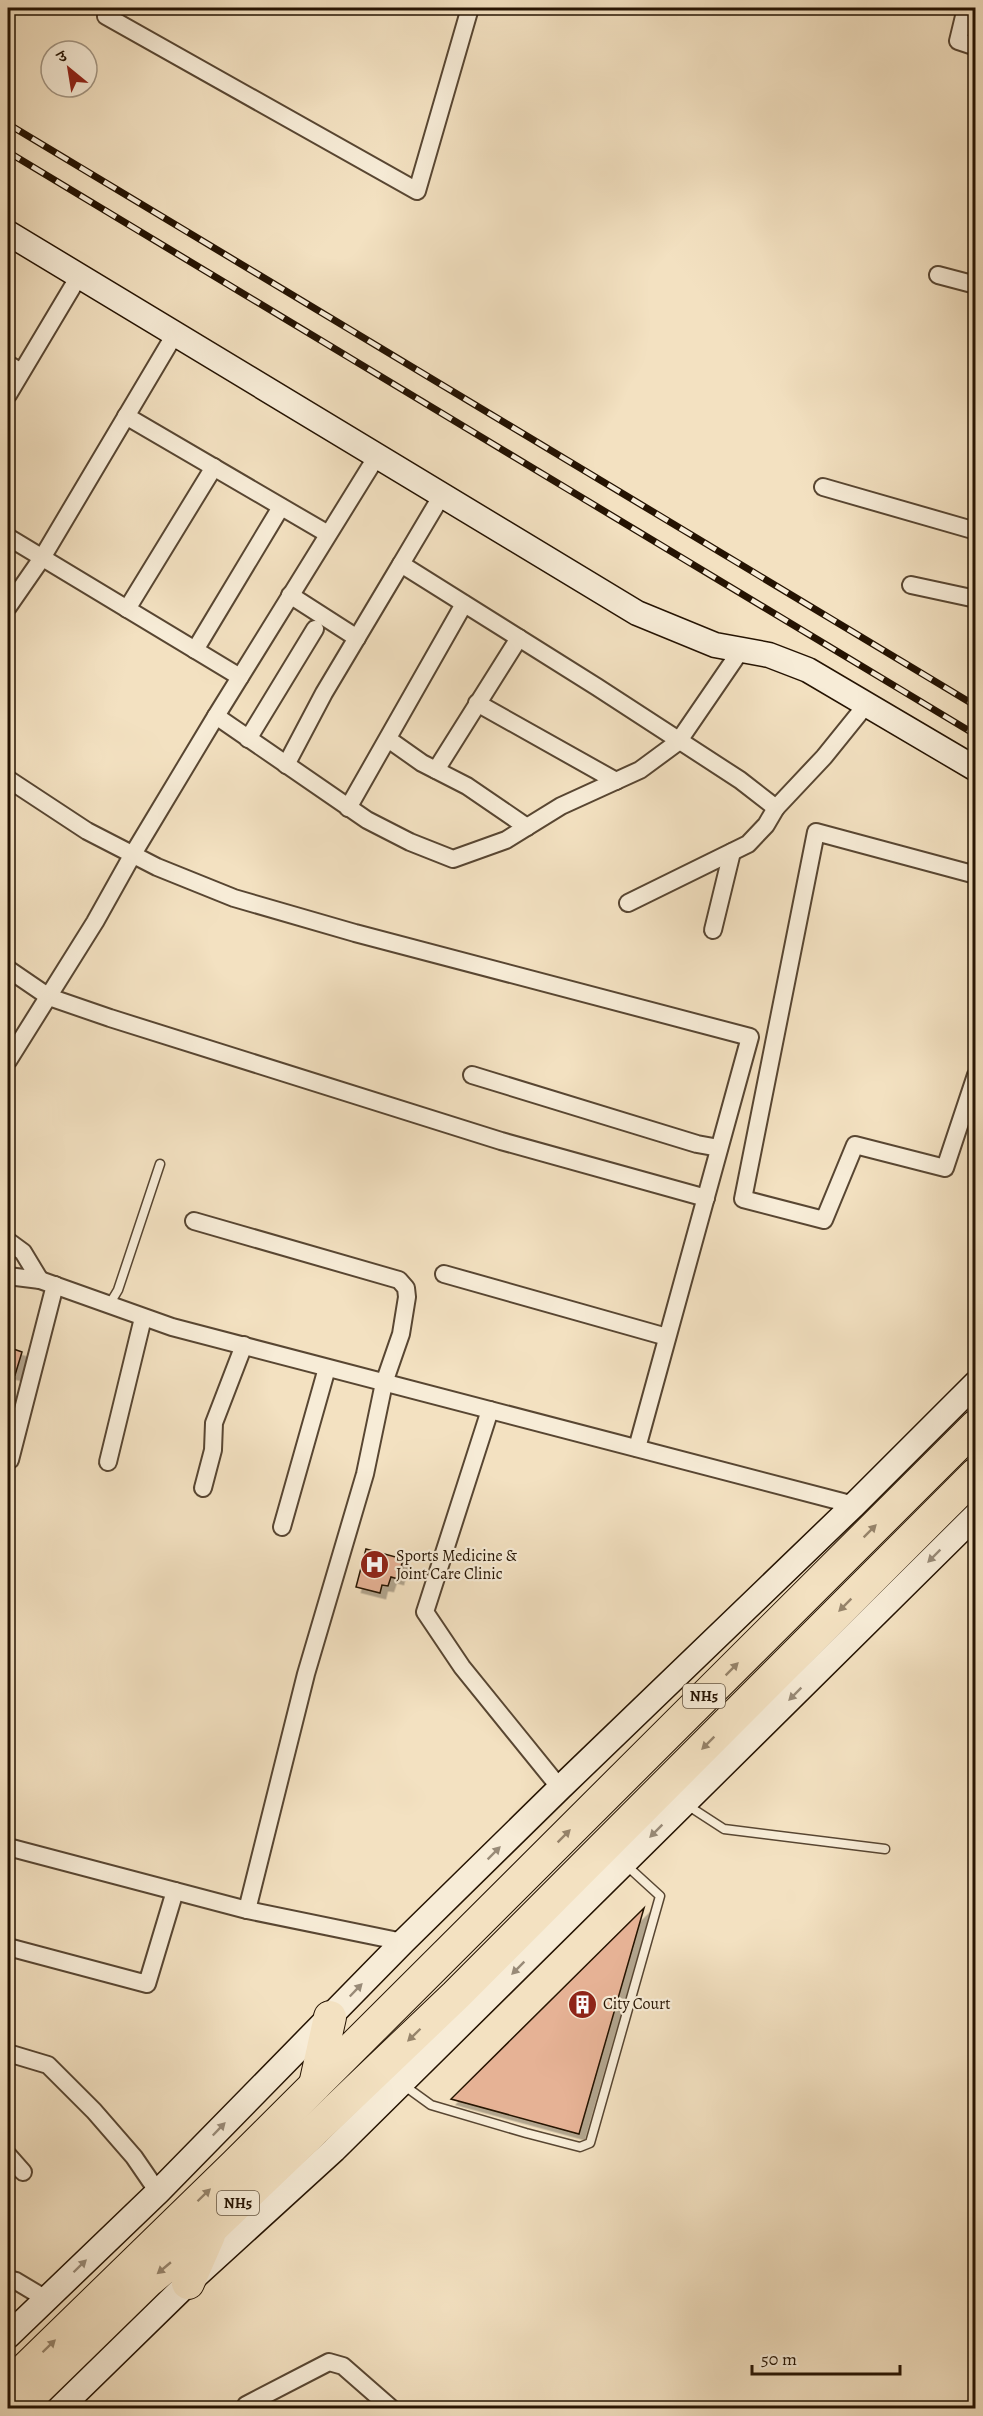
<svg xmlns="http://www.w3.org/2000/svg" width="983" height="2416" font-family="Alegreya,'Noto Serif Devanagari',serif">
  <defs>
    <filter id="shadow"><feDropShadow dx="5.5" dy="5.5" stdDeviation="0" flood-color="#0004"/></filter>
  </defs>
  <rect width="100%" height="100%" fill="#f3e1c1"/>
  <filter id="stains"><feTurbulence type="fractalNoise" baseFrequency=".00333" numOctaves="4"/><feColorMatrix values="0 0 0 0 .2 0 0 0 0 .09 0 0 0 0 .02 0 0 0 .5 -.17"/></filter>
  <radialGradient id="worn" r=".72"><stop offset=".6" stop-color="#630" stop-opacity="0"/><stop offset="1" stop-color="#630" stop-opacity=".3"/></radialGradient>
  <!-- building -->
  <g fill="#e6b295" stroke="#251302" stroke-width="1.5" filter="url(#shadow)">
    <polygon points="8,1347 22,1352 15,1375 8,1373"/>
    <polygon points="366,1549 403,1559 398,1579 391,1577 388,1586 382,1585 380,1593 356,1587"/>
    <polygon points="644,1908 579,2134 451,2099"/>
  </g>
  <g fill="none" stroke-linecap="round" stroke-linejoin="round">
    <defs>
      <g id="lane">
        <polyline points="109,1305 118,1290 160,1164"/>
        <polyline points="687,1805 724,1829 885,1849"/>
        <polyline points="402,2084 431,2105 526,2133 580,2147 590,2143 660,1896 626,1865"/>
      </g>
      <g id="street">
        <polyline points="108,8 106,16 417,191 470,8"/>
        <polyline points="966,8 958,41 976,47"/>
        <polyline points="938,275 976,285"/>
        <polyline points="8,364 21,372"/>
        <polyline points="8,395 79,276"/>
        <polyline points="126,416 328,534"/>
        <polyline points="823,487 976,531"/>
        <polyline points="8,537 240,677"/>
        <polyline points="401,564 442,495"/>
        <polyline points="911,585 976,599"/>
        <polyline points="290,595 357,638"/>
        <polyline points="8,607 42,558 175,334"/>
        <polyline points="127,609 214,467"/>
        <polyline points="195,650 281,507"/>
        <polyline points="477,703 616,781"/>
        <polyline points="216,716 367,820 410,842 453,859 506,840 561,806 640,770 678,742 741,650"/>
        <polyline points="248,739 315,629"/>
        <polyline points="388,739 422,763 467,786 527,827"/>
        <polyline points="286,765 324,693 401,564 597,687 740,780 776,808 824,757 866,705"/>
        <polyline points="436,770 519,638"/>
        <polyline points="8,779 87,831 157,867 234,898 355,933 750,1037 637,1448"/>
        <polyline points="348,808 464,604"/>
        <polyline points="976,875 816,832 743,1199 824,1220 855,1145 945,1168 976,1075"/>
        <polyline points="628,903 748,844 766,825 776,808"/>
        <polyline points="713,930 732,852"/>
        <polyline points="8,969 49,997 110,1018 501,1141 706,1198"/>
        <polyline points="8,1061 95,922 133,854 216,716 377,456"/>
        <polyline points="472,1075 697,1144 719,1148"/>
        <polyline points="194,1221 399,1280 406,1288 407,1297 401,1334 384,1383 365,1474 306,1674 247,1910"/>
        <polyline points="8,1241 23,1252 40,1280"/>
        <polyline points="444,1274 667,1337"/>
        <polyline points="8,1276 40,1280 172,1327 854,1505"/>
        <polyline points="490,1410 425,1612 462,1667 560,1788"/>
        <polyline points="10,1460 55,1285"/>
        <polyline points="108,1462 143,1318"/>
        <polyline points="203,1488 213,1450 214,1423 244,1345"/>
        <polyline points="282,1527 327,1368"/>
        <polyline points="8,1847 247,1910 403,1942"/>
        <polyline points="8,1947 147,1984 175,1891"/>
        <polyline points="8,2053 48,2065 94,2111 134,2157 158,2192"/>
        <polyline points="8,2155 23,2172"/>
        <polyline points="8,2279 16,2281 46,2299"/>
        <polyline points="250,2408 246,2405 329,2362 343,2366 391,2408"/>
      </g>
      <g id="secondary">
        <polyline points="8,233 637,613 715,645 769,655 808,670 976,769"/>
        <polyline points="8,2336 158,2192 403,1942 560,1788 854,1505 976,1383"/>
        <polyline points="60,2408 188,2283 334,2150 976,1515"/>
      </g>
      <g id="highway">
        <polyline points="315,2085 330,2017"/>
        <polyline points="188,2283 209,2235"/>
        <polyline points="8,2386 236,2164 976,1426"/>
        <polyline points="18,2408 147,2282 213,2227 456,1995 976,1474"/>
      </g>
    </defs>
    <!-- lane casing -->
    <use href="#lane" stroke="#584632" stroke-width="11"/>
    <!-- street casing -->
    <use href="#street" stroke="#584632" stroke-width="20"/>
    <!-- secondary casing -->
    <use href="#secondary" stroke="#251302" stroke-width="27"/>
    <!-- highway casing -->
    <use href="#highway" stroke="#251302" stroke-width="34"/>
    <!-- lane -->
    <use href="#lane" stroke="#f7ecd7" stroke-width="8"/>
    <!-- street -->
    <use href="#street" stroke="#f7ecd7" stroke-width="16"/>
    <!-- secondary -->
    <use href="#secondary" stroke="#f7ecd7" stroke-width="24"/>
    <!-- highway -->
    <use href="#highway" stroke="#f3e1c1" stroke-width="32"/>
    <defs>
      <g id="rail">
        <polyline points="8,124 976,706"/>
        <polyline points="8,152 976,735"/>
      </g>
    </defs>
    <!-- rail casing -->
    <use href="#rail" stroke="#251302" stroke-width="7"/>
    <!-- rail -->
    <use href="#rail" stroke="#f7ecd7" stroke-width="4.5" stroke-dasharray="14" stroke-linecap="butt"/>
  </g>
  <!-- one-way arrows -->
  <defs><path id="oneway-solid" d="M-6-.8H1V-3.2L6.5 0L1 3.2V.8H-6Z" transform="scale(1.5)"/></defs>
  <g fill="#96846b">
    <use href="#oneway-solid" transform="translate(870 1531) rotate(-45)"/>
    <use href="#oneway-solid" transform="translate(845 1605) rotate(135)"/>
    <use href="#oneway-solid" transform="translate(732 1669) rotate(-45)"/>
    <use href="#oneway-solid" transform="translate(708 1743) rotate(135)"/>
    <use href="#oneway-solid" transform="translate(564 1836) rotate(-45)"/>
    <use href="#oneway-solid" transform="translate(414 2035) rotate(136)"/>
    <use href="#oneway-solid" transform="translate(204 2195) rotate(-44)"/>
    <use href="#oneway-solid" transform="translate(164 2268) rotate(140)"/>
    <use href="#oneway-solid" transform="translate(49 2346) rotate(-44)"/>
  </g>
  <g fill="#988a77">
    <use href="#oneway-solid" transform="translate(934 1556) rotate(135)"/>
    <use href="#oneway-solid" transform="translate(795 1694) rotate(135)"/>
    <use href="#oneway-solid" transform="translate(656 1831) rotate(135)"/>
    <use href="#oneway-solid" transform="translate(494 1853) rotate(-45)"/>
    <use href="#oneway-solid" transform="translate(518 1968) rotate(135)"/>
    <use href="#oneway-solid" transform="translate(356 1990) rotate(-46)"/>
    <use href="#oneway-solid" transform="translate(219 2129) rotate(-46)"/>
    <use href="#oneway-solid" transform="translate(80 2266) rotate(-44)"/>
  </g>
  <!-- icons -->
  <defs>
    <symbol id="hospital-disc" viewBox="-11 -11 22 22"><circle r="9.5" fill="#8f2418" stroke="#f7ecd7"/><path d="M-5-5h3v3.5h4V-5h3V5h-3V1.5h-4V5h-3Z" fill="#fff"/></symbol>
    <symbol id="building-disc" viewBox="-11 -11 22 22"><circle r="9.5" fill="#8f2418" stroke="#f7ecd7"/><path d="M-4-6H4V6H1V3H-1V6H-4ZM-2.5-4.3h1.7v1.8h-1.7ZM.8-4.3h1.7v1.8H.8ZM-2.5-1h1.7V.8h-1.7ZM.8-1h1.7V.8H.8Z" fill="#fff"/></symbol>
  </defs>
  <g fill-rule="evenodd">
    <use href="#hospital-disc" x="358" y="1548" width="33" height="33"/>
    <use href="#building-disc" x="566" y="1988" width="33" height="33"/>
  </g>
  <g text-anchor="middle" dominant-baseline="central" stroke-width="4.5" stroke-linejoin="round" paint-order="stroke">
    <!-- shield labels -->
    <g fill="#f7ecd7" stroke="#645442" stroke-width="1.5">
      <rect x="683" y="1684" width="42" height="24" rx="4.5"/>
      <rect x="217" y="2191" width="42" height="24" rx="4.5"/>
    </g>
    <g font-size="15" font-weight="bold" fill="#251302">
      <text x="704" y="1696">NH5</text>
      <text x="238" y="2203">NH5</text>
    </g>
    <!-- poi labels -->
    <g font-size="16" fill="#251302" stroke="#f7ecd7" text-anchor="start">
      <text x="396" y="1556">Sports Medicine &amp;<tspan x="396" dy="18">Joint Care Clinic</tspan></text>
      <text x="603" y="2004">City Court</text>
    </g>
  </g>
  <!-- margin -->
  <rect width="983" height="2416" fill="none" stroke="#f3e1c1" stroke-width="30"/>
  <rect x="9" y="9" width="965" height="2398" fill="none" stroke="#251302" stroke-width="3"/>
  <rect x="15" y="15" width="953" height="2386" fill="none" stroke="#251302" stroke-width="1.5"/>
  <!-- north arrow -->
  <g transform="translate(69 69) rotate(330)"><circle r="28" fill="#f7ecd7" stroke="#a39582" stroke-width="1.5"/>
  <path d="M0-4.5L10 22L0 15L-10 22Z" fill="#8f2418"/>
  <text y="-9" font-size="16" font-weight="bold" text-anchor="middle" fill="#251302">उ</text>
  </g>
  <!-- scale -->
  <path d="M752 2365v9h148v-9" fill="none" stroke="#251302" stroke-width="3"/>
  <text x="761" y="2365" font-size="18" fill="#251302" stroke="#f7ecd7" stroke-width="4.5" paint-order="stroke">50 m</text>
  <rect width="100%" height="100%" filter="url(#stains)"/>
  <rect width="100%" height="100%" fill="url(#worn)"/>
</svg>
